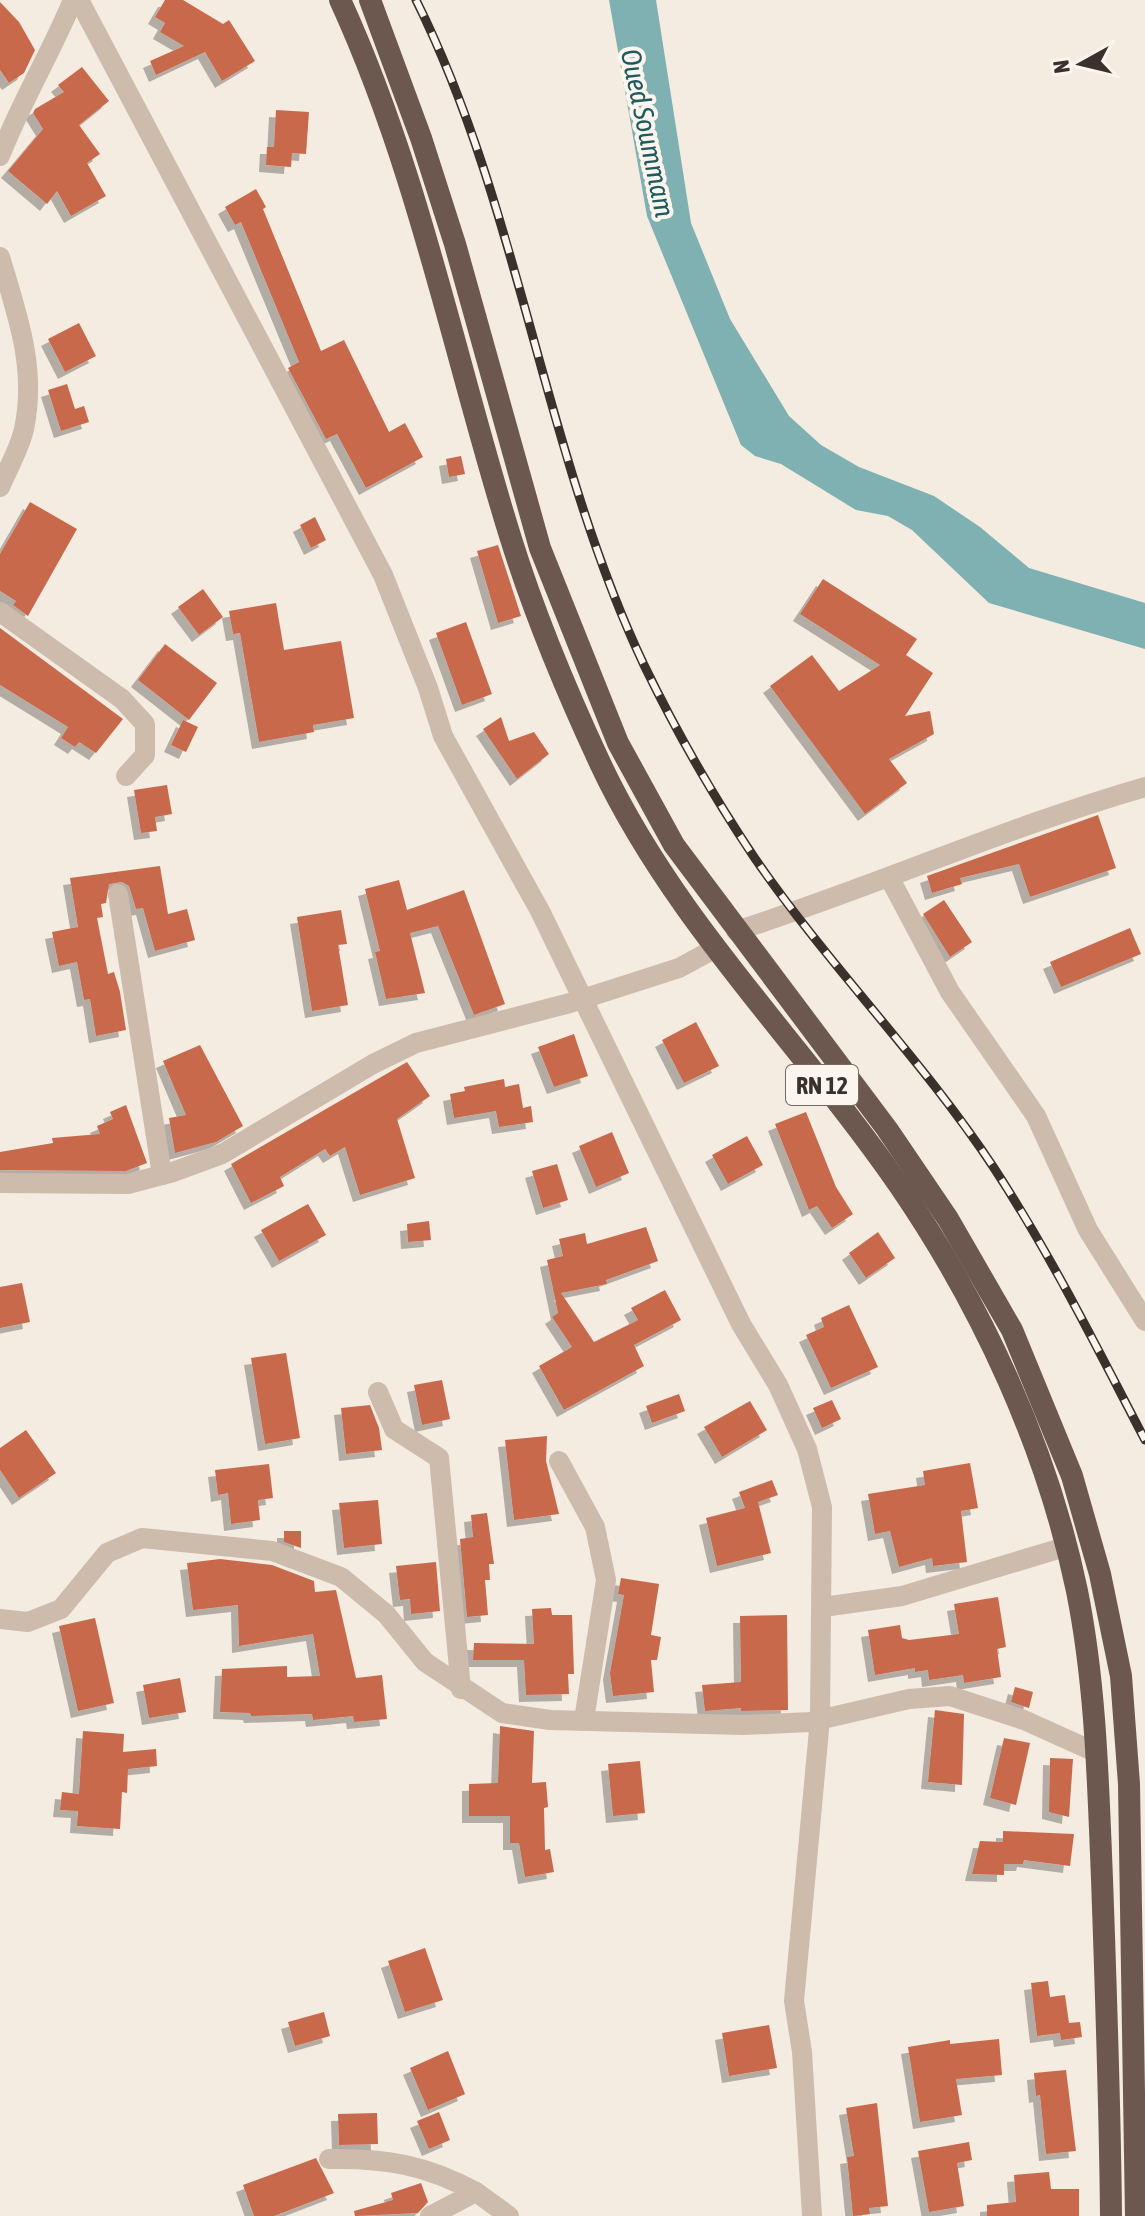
<svg xmlns="http://www.w3.org/2000/svg" width="1145" height="2216" font-family="'Asap Condensed',sans-serif">
  <defs>
    <filter id="shadow"><feDropShadow dx="-7" dy="7" stdDeviation="0" flood-color="#0004"/></filter>
  </defs>
  <rect width="100%" height="100%" fill="#f4ebe1"/>
  <!-- water -->
  <polygon fill="#7fb0b2" points="609,0 656,0 691,223 730,319 789,416 821,445 859,467 934,496 980,527 1029,568 1145,603 1145,649 989,603 912,530 888,516 856,510 781,464 755,456 741,445 647,216"/>
  <!-- building -->
  <g fill="#c8694b" filter="url(#shadow)">
    <polygon points="165,0 183,0 223,24 229,20 255,61 222,81 205,52 156,75 150,61 184,46 160,32 165,23 155,17"/>
    <polygon points="0,2 19,22 35,50 24,73 9,83 0,70"/>
    <polygon points="82,67 109,101 79,125 100,154 87,163 106,196 71,216 57,191 47,204 8,171 43,129 33,113 35,109 64,92 58,85"/>
    <polygon points="276,110 309,112 306,154 292,153 291,167 266,165 267,147 274,147"/>
    <polygon points="256,189 266,207 263,209 321,351 344,340 389,432 405,423 423,457 366,488 337,434 326,439 288,368 299,362 241,222 235,225 225,207"/>
    <polygon points="79,323 96,356 65,372 48,339"/>
    <polygon points="67,384 75,409 84,406 89,422 61,431 48,390"/>
    <polygon points="461,456 465,474 449,477 446,459"/>
    <polygon points="30,502 77,529 28,616 13,605 16,601 0,591 0,554"/>
    <polygon points="315,517 326,540 311,548 300,525"/>
    <polygon points="498,545 521,616 498,623 477,551"/>
    <polygon points="823,579 917,639 906,655 933,673 905,716 930,711 934,734 889,759 907,783 865,814 770,686 812,655 839,691 880,665 800,614"/>
    <polygon points="203,589 223,617 199,635 178,607"/>
    <polygon points="276,603 284,650 341,641 354,718 313,725 314,732 259,742 240,633 233,634 229,611"/>
    <polygon points="466,622 492,694 462,705 436,633"/>
    <polygon points="0,628 123,719 96,753 79,742 75,747 61,738 68,727 0,685"/>
    <polygon points="165,644 217,683 189,720 138,680"/>
    <polygon points="501,717 509,741 534,732 549,754 517,779 483,729"/>
    <polygon points="183,720 198,727 186,752 171,745"/>
    <polygon points="167,785 172,814 155,817 157,831 141,833 134,790"/>
    <polygon points="1098,815 1116,868 1030,897 1019,864 960,878 962,884 932,893 927,876"/>
    <polygon points="160,866 168,914 187,909 195,940 155,951 143,908 136,909 129,886 122,882 109,884 106,903 101,904 103,917 97,918 108,974 114,972 120,992 126,1030 96,1036 90,999 84,1000 77,962 59,966 52,932 78,927 70,878"/>
    <polygon points="399,880 407,910 464,890 505,1004 474,1015 438,926 410,933 425,993 386,999 375,952 380,951 365,889"/>
    <polygon points="944,900 972,942 950,957 923,914"/>
    <polygon points="341,910 347,944 338,945 348,1005 312,1011 297,917"/>
    <polygon points="1130,928 1141,954 1061,987 1050,962"/>
    <polygon points="696,1022 719,1066 684,1083 662,1040"/>
    <polygon points="574,1034 588,1076 554,1087 538,1047"/>
    <polygon points="200,1045 243,1126 216,1142 175,1153 169,1118 186,1115 163,1061"/>
    <polygon points="407,1062 430,1096 397,1119 415,1178 360,1195 345,1147 330,1156 325,1149 280,1177 284,1186 251,1203 231,1164"/>
    <polygon points="504,1079 505,1087 519,1084 523,1108 531,1106 533,1122 499,1127 496,1111 454,1118 450,1094 465,1091 464,1087"/>
    <polygon points="126,1105 147,1163 126,1171 0,1170 0,1152 53,1143 52,1138 100,1134 97,1126 113,1119 110,1112"/>
    <polygon points="806,1112 836,1187 853,1214 832,1228 817,1206 809,1210 775,1124"/>
    <polygon points="612,1132 629,1173 596,1187 579,1146"/>
    <polygon points="747,1136 763,1165 728,1184 712,1155"/>
    <polygon points="557,1164 568,1200 543,1208 532,1171"/>
    <polygon points="308,1204 326,1235 279,1261 261,1230"/>
    <polygon points="429,1221 431,1240 408,1242 407,1224"/>
    <polygon points="646,1227 658,1261 606,1280 607,1284 561,1293 594,1342 638,1320 631,1308 665,1290 681,1320 634,1345 644,1366 564,1410 539,1366 572,1347 552,1317 558,1313 547,1260 563,1256 559,1239 585,1233 587,1244"/>
    <polygon points="878,1232 895,1258 866,1278 849,1253"/>
    <polygon points="22,1283 30,1322 0,1328 0,1287"/>
    <polygon points="849,1305 878,1367 831,1388 806,1335 824,1327 821,1318"/>
    <polygon points="286,1353 300,1438 265,1444 251,1358"/>
    <polygon points="442,1380 450,1419 422,1425 414,1385"/>
    <polygon points="679,1394 685,1411 652,1423 646,1406"/>
    <polygon points="832,1400 841,1419 822,1428 813,1408"/>
    <polygon points="750,1401 767,1430 722,1457 704,1427"/>
    <polygon points="370,1405 379,1428 382,1450 346,1454 341,1408"/>
    <polygon points="26,1430 56,1473 19,1498 0,1470 0,1448"/>
    <polygon points="547,1436 546,1461 559,1514 514,1520 505,1440"/>
    <polygon points="970,1463 978,1508 961,1511 967,1562 933,1566 932,1558 899,1567 890,1531 875,1534 868,1494 925,1485 923,1471"/>
    <polygon points="269,1464 273,1498 258,1500 260,1520 231,1524 228,1493 218,1495 215,1470"/>
    <polygon points="772,1480 778,1495 758,1502 771,1553 717,1566 706,1518 745,1508 739,1492"/>
    <polygon points="378,1500 382,1544 344,1548 339,1503"/>
    <polygon points="487,1513 494,1564 489,1564 490,1580 485,1580 488,1615 467,1617 460,1539 473,1537 471,1515"/>
    <polygon points="284,1531 301,1531 301,1548 284,1542"/>
    <polygon points="220,1559 272,1565 314,1581 315,1592 336,1590 356,1678 382,1675 387,1719 354,1722 353,1716 313,1720 312,1714 251,1716 250,1713 220,1712 222,1669 287,1666 287,1677 320,1676 313,1634 239,1646 238,1605 193,1610 187,1563"/>
    <polygon points="436,1562 440,1611 411,1614 410,1599 400,1600 396,1566"/>
    <polygon points="621,1578 659,1584 651,1635 661,1637 657,1660 651,1660 654,1692 613,1696 610,1673 624,1595 618,1594"/>
    <polygon points="998,1597 1006,1647 997,1649 1001,1677 964,1683 963,1675 929,1680 928,1670 915,1672 915,1668 875,1675 868,1630 900,1625 902,1638 909,1640 959,1634 954,1604"/>
    <polygon points="551,1608 552,1615 572,1615 574,1674 568,1674 569,1694 526,1695 524,1660 473,1660 474,1643 534,1644 532,1609"/>
    <polygon points="787,1615 788,1710 741,1711 741,1708 705,1711 702,1685 741,1682 740,1616"/>
    <polygon points="95,1618 114,1703 78,1711 59,1626"/>
    <polygon points="180,1678 186,1712 149,1718 143,1685"/>
    <polygon points="1015,1687 1033,1692 1029,1708 1011,1702"/>
    <polygon points="935,1710 964,1714 962,1785 928,1782"/>
    <polygon points="500,1726 534,1731 532,1783 546,1782 548,1807 544,1808 545,1850 550,1849 554,1872 525,1877 519,1843 510,1843 510,1816 469,1816 469,1784 498,1783"/>
    <polygon points="83,1731 124,1734 123,1752 156,1749 157,1766 128,1769 127,1793 122,1792 120,1829 77,1826 78,1811 60,1810 62,1792 79,1794"/>
    <polygon points="1004,1738 1030,1743 1016,1805 990,1798"/>
    <polygon points="1050,1758 1073,1759 1069,1817 1049,1812"/>
    <polygon points="640,1761 645,1813 613,1816 608,1764"/>
    <polygon points="1003,1831 1074,1834 1070,1866 1024,1860 1023,1864 1004,1864 1004,1875 972,1874 980,1841 1003,1842"/>
    <polygon points="425,1948 443,2000 405,2012 388,1961"/>
    <polygon points="1048,1981 1050,1997 1065,1995 1069,2023 1080,2022 1082,2037 1061,2040 1060,2033 1037,2036 1031,1983"/>
    <polygon points="324,2012 330,2036 295,2046 288,2022"/>
    <polygon points="769,2025 777,2068 729,2076 722,2033"/>
    <polygon points="999,2039 1002,2075 956,2079 962,2115 920,2122 908,2047 950,2040 950,2044"/>
    <polygon points="448,2051 465,2094 428,2110 410,2068"/>
    <polygon points="1066,2070 1076,2151 1046,2154 1040,2095 1036,2096 1034,2073"/>
    <polygon points="877,2103 888,2206 869,2208 870,2214 853,2216 847,2157 854,2156 846,2108"/>
    <polygon points="439,2112 450,2140 429,2149 417,2121"/>
    <polygon points="377,2113 378,2144 339,2145 338,2114"/>
    <polygon points="969,2142 972,2160 957,2163 964,2206 929,2212 918,2151"/>
    <polygon points="316,2158 334,2193 274,2216 254,2216 243,2185"/>
    <polygon points="1049,2172 1051,2189 1079,2189 1079,2216 987,2216 987,2205 1016,2202 1014,2175"/>
    <polygon points="421,2183 428,2202 418,2213 355,2216 354,2211 393,2200 391,2193"/>
  </g>
  <g fill="none" stroke-linecap="round" stroke-linejoin="round">
    <!-- minor -->
    <g stroke="#cdbbac" stroke-width="20">
      <polyline points="79,0 383,575 428,688 443,736 540,911 741,1324 778,1385 807,1449 822,1507 820,1719 794,2001 802,2052 812,2216"/>
      <path d="M0 156C21 102 51 53 73 0"/>
      <path d="M0 257C17 314 37 368 24 429 20 448 8 468 0 487"/>
      <polyline points="0,612 122,699 145,724 145,755 126,776"/>
      <polyline points="890,879 950,992 1036,1116 1088,1230 1145,1321"/>
      <polyline points="118,894 162,1175"/>
      <path d="M736 931C874 887 1006 827 1145 787"/>
      <polyline points="0,1183 128,1184 173,1172 222,1154 373,1064 416,1043 570,1003 679,968 716,948"/>
      <polyline points="378,1392 394,1429 439,1458 461,1689"/>
      <polyline points="559,1461 595,1527 606,1580 584,1720"/>
      <polyline points="823,1607 902,1596 1065,1547"/>
      <polyline points="0,1619 28,1622 61,1609 107,1553 142,1538 272,1551 341,1577 386,1614 425,1662 502,1713 550,1720 744,1725 810,1722 909,1699 950,1696 1024,1720 1097,1753"/>
      <path d="M329 2159C386 2158 426 2165 476 2192"/>
      <polyline points="430,2216 476,2192 509,2216"/>
    </g>
    <!-- trunk -->
    <g stroke="#6c584f" stroke-width="22">
      <path d="M340 0C419 172 455 360 511 539 535 616 566 690 600 763 674 921 801 1043 899 1185 982 1306 1047 1447 1077 1591 1096 1686 1098 1782 1102 1879 1106 1991 1110 2104 1111 2216"/>
      <polyline points="370,0 421,138 455,244 540,548 618,743 674,845 887,1129 948,1219 1012,1330 1072,1476 1100,1574 1121,1676 1129,1784 1136,2216"/>
    </g>
    <defs>
      <path id="rail" d="M416 0C521 211 543 452 644 665 676 731 713 796 754 857 828 965 922 1059 994 1168 1051 1255 1097 1348 1145 1440"/>
    </defs>
    <!-- rail casing -->
    <use href="#rail" stroke="#3b302b" stroke-width="9"/>
    <!-- rail -->
    <use href="#rail" stroke="#fbf5ee" stroke-width="6" stroke-dasharray="18" stroke-linecap="butt"/>
  </g>
  <g text-anchor="middle" dominant-baseline="central" stroke-width="8" stroke-linejoin="round" paint-order="stroke">
    <!-- shield labels -->
    <rect fill="#fbf5ee" stroke="#756b66" stroke-width="2" x="786" y="1065" width="72" height="40" rx="6"/>
    <g font-size="24" font-weight="bold" fill="#3b302b">
      <text x="822" y="1085">RN 12</text>
    </g>
    <!-- water labels -->
    <g font-size="28" font-style="italic" fill="#1f5a5e" stroke="#fbf5ee">
      <text transform="translate(648 133) rotate(78)">Oued Soummam</text>
    </g>
  </g>
  <!-- north arrow -->
  <g transform="translate(1081 64) rotate(262)" stroke="#fbf5ee" stroke-width="6" paint-order="stroke">
  <path d="M0-6L14 30L0 20L-14 30Z" fill="#3b302b"/>
  <text y="-12" font-size="22" font-weight="bold" text-anchor="middle" fill="#3b302b">N</text>
  </g>
</svg>
